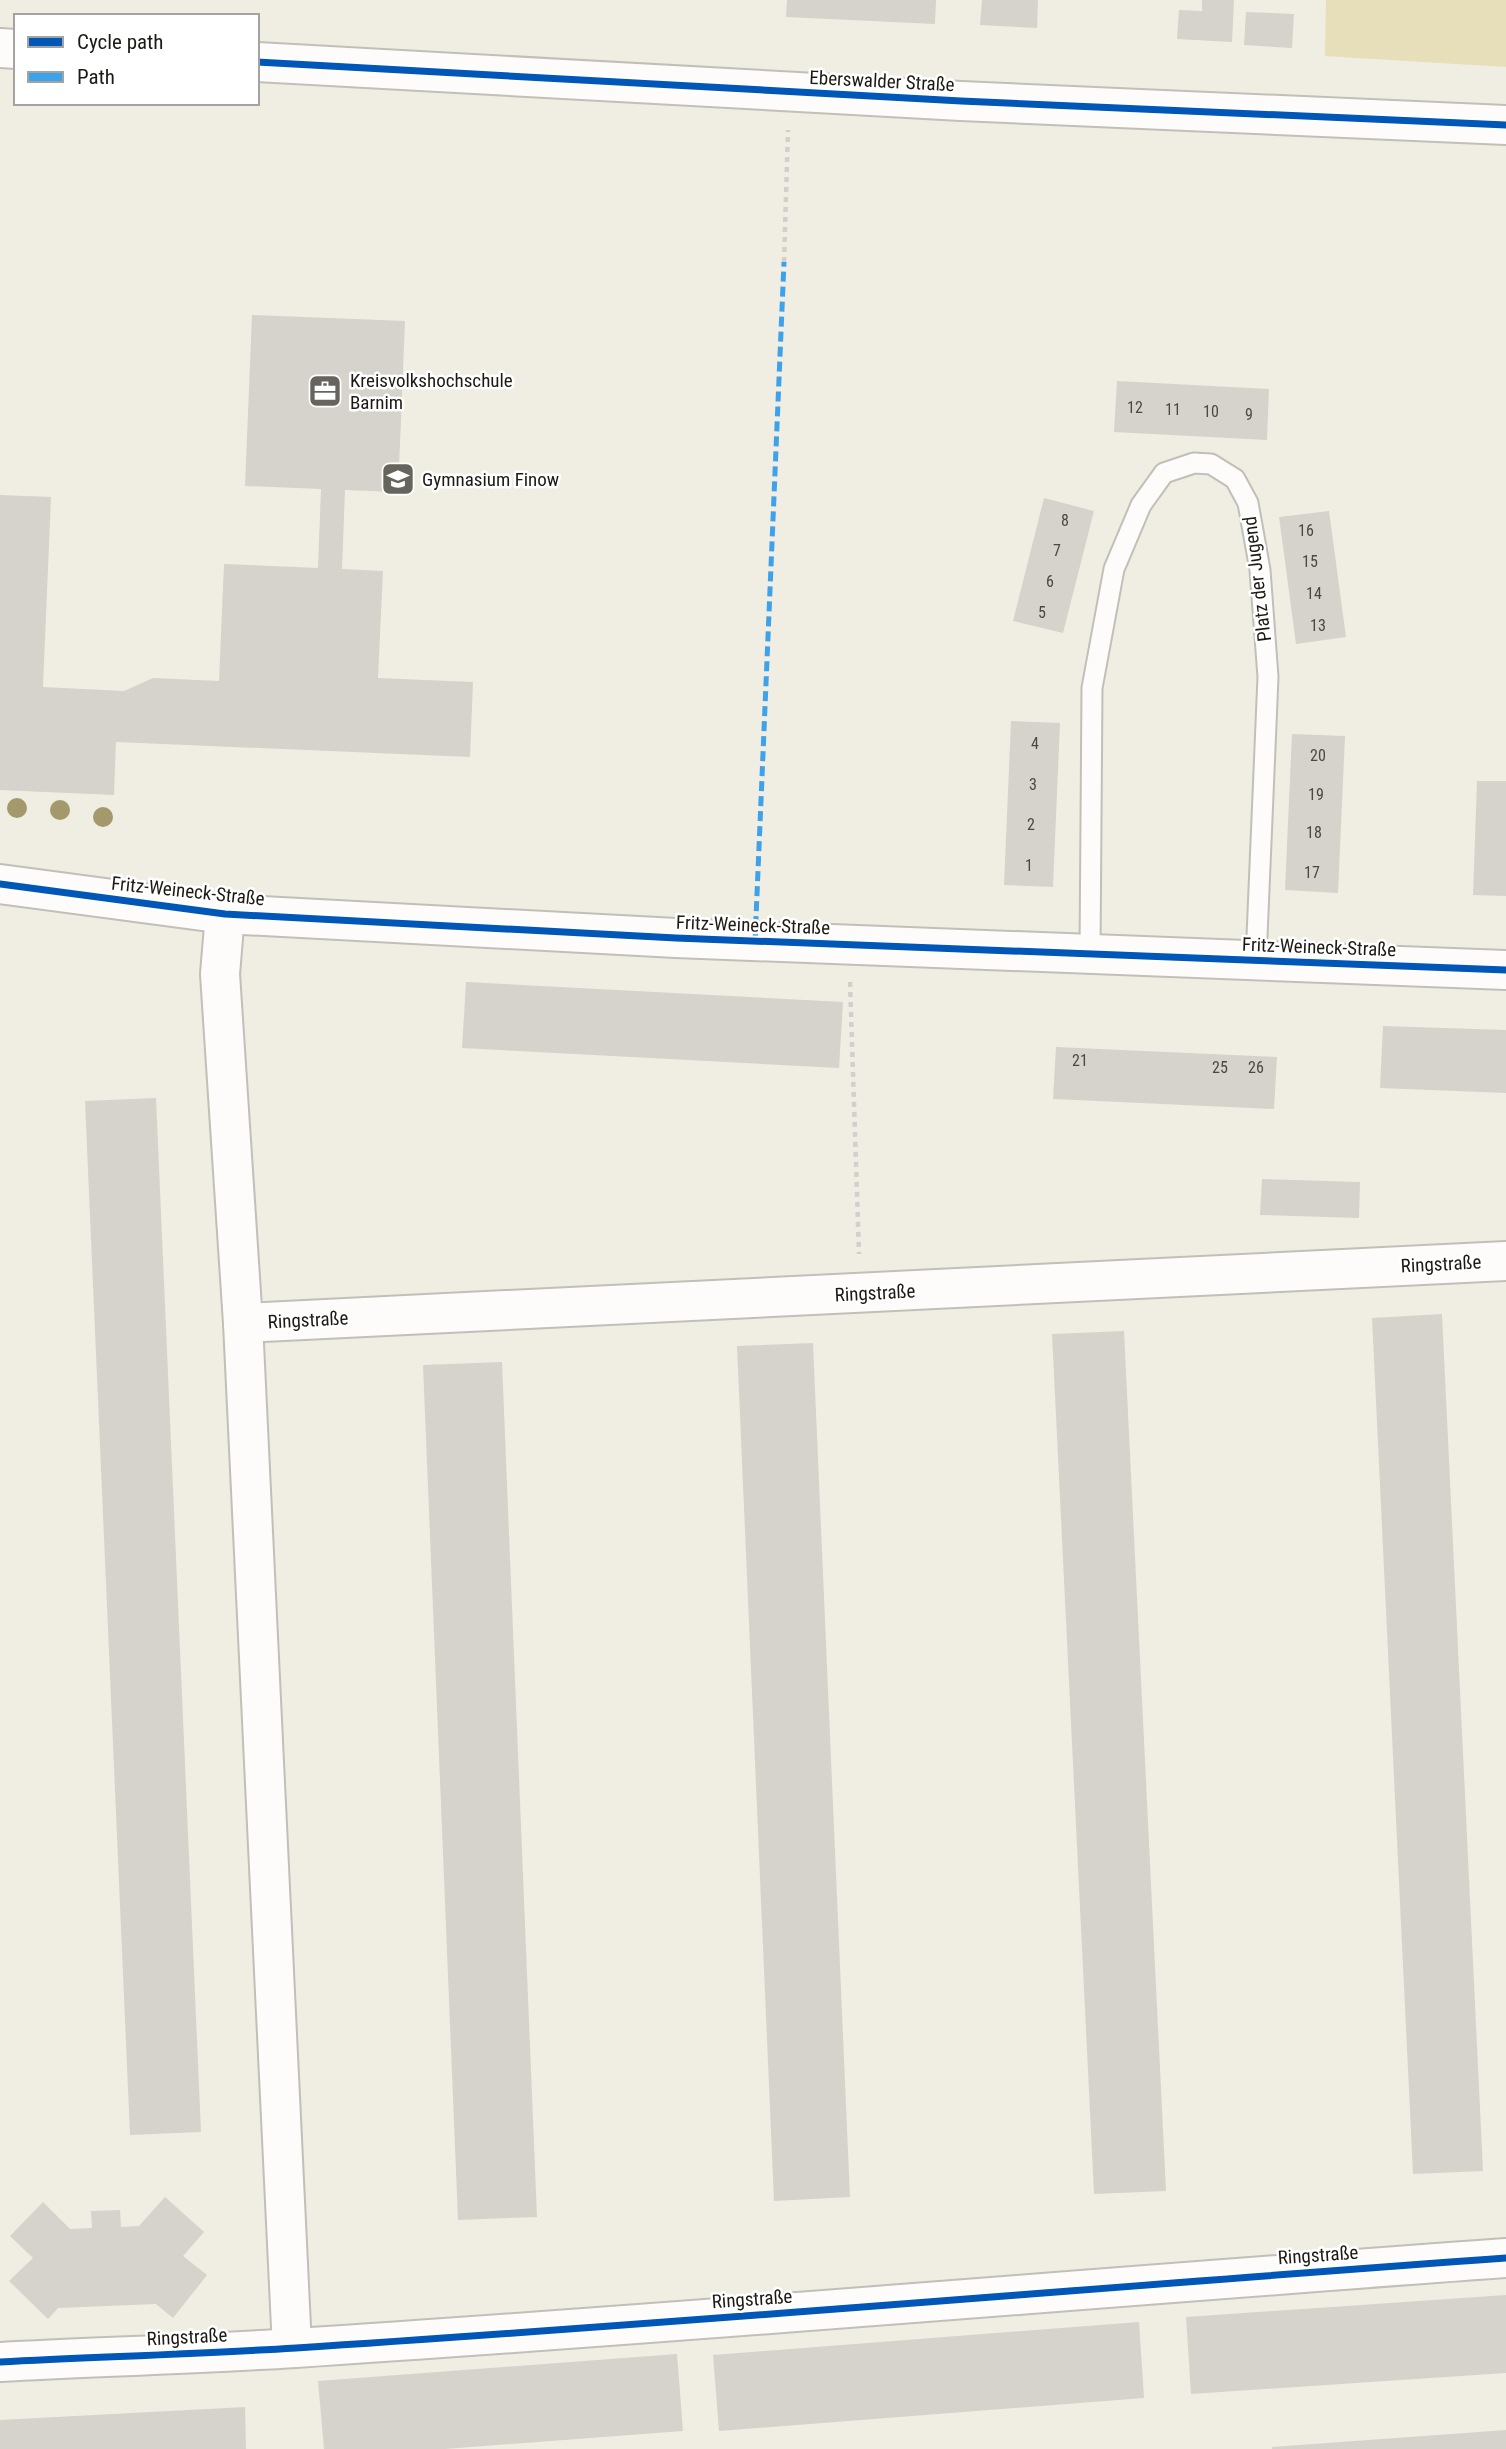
<svg xmlns="http://www.w3.org/2000/svg" width="1506" height="2449" font-family="'Roboto Condensed',sans-serif">
  <rect width="100%" height="100%" fill="#f0eee3"/>
  <!-- green -->
  <polygon fill="#e7deba" points="1326,0 1506,0 1506,67 1325,56"/>
  <!-- building -->
  <g fill="#d5d3cb">
    <polygon points="787,0 936,0 935,24 786,17"/>
    <polygon points="982,0 1038,0 1037,28 980,25"/>
    <polygon points="1202,0 1234,0 1232,42 1177,39 1179,10 1202,11"/>
    <polygon points="1246,12 1294,14 1292,48 1244,45"/>
    <polygon points="252,315 405,321 398,492 345,490 342,569 383,571 378,678 473,682 470,757 116,742 114,795 0,790 0,495 51,497 43,687 124,691 153,678 219,681 224,564 318,568 321,489 245,486"/>
    <polygon points="1117,381 1269,389 1267,440 1114,432"/>
    <polygon points="1044,498 1094,511 1063,633 1013,621"/>
    <polygon points="1329,511 1346,637 1296,644 1279,517"/>
    <polygon points="1011,721 1060,723 1053,887 1004,885"/>
    <polygon points="1292,734 1345,736 1338,893 1285,890"/>
    <polygon points="1477,781 1506,781 1506,896 1473,895"/>
    <polygon points="466,982 843,1002 839,1068 462,1048"/>
    <polygon points="1383,1026 1506,1030 1506,1093 1380,1088"/>
    <polygon points="1056,1047 1277,1057 1274,1109 1053,1099"/>
    <polygon points="156,1098 201,2132 130,2135 85,1101"/>
    <polygon points="1262,1179 1360,1182 1359,1218 1260,1215"/>
    <polygon points="1442,1314 1483,2171 1413,2174 1372,1318"/>
    <polygon points="1124,1331 1166,2191 1094,2194 1052,1334"/>
    <polygon points="813,1343 850,2197 774,2201 737,1346"/>
    <polygon points="502,1362 537,2217 458,2220 423,1365"/>
    <polygon points="165,2197 204,2232 183,2256 207,2275 173,2318 156,2304 58,2308 48,2319 9,2281 33,2258 10,2236 43,2202 70,2229 92,2228 91,2211 120,2210 121,2227 139,2226"/>
    <polygon points="1506,2295 1506,2373 1191,2394 1186,2317"/>
    <polygon points="1139,2322 1144,2398 719,2431 713,2355"/>
    <polygon points="677,2354 683,2431 445,2449 324,2449 318,2381"/>
    <polygon points="245,2407 246,2449 0,2449 0,2420"/>
    <polygon points="1506,2430 1506,2449 1272,2449 1272,2447"/>
  </g>
  <g fill="none" stroke-linecap="round" stroke-linejoin="round">
    <defs>
      <polyline id="service" points="1090,954 1092,688 1114,569 1141,505 1164,473 1194,463 1211,464 1235,479 1248,503 1260,570 1268,677 1256,960"/>
      <g id="minor">
        <polyline points="0,884 225,914 676,938 1506,970"/>
        <polyline points="225,914 220,974 243,1323 292,2348"/>
        <polyline points="243,1323 1506,1261"/>
        <path d="M0 2362C98 2357 197 2354 296 2348 699 2322 1102 2287 1506 2258"/>
      </g>
      <g id="primary">
        <polyline points="0,48 16,49"/>
        <polyline points="257,62 961,101 1506,125"/>
      </g>
    </defs>
    <!-- service casing -->
    <use href="#service" stroke="#c1bfb7" stroke-width="23"/>
    <!-- minor casing -->
    <use href="#minor" stroke="#c1bfb7" stroke-width="42"/>
    <!-- primary casing -->
    <use href="#primary" stroke="#c1bfb7" stroke-width="42"/>
    <!-- path -->
    <g stroke="#d1d0cd" stroke-width="4.5" stroke-dasharray="5 5" stroke-linecap="butt">
      <polyline points="784,262 788,130"/>
      <polyline points="850,982 859,1254"/>
    </g>
    <!-- service -->
    <use href="#service" stroke="#fdfcfb" stroke-width="19"/>
    <!-- minor -->
    <use href="#minor" stroke="#fdfcfb" stroke-width="38"/>
    <!-- primary -->
    <use href="#primary" stroke="#fdfcfb" stroke-width="38"/>
    <!-- quiet -->
    <polyline stroke="#3da2ea" stroke-width="5" stroke-dasharray="10 5" stroke-linecap="butt" points="755,941 784,262"/>
    <defs>
      <g id="cycleway">
        <polyline points="257,62 961,101 1506,125"/>
        <polyline points="0,884 225,914 676,938 1506,970"/>
        <path d="M0 2362C98 2357 197 2354 296 2348 699 2322 1102 2287 1506 2258"/>
      </g>
    </defs>
    <!-- cycleway casing -->
    <use href="#cycleway" stroke="#fff" stroke-width="11"/>
    <!-- cycleway -->
    <use href="#cycleway" stroke="#0057b8" stroke-width="7"/>
  </g>
  <!-- trees -->
  <g fill="#a3996d">
    <circle cx="17" cy="808" r="10"/>
    <circle cx="60" cy="810" r="10"/>
    <circle cx="103" cy="817" r="10"/>
  </g>
  <!-- icons -->
  <defs>
    <symbol id="office-square" viewBox="-11 -11 22 22"><rect x="-9" y="-9" width="18" height="18" rx="4" fill="#66645c" stroke="#fff"/><path d="M-6-3h4V-5.5h4V-3h4V5H-6ZM-1-4.5V-3h2v-1.5ZM-6 0V1H6V0Z" fill="#fff"/></symbol>
    <symbol id="school-square" viewBox="-11 -11 22 22"><rect x="-9" y="-9" width="18" height="18" rx="4" fill="#66645c" stroke="#fff"/><path d="M0-5L7-2L0 1L-7-2ZM-4 1L0 2.5L4 1V4Q0 6-4 4Z" fill="#fff"/></symbol>
  </defs>
  <g fill-rule="evenodd">
    <use href="#office-square" x="306" y="372" width="38" height="38"/>
    <use href="#school-square" x="379" y="460" width="38" height="38"/>
  </g>
  <g text-anchor="middle" dominant-baseline="central" stroke-width="5" stroke-linejoin="round" paint-order="stroke">
    <!-- number labels -->
    <g font-size="16" fill="#4a4841">
      <text x="1135" y="407">12</text>
      <text x="1173" y="409">11</text>
      <text x="1211" y="411">10</text>
      <text x="1249" y="414">9</text>
      <text x="1065" y="520">8</text>
      <text x="1306" y="530">16</text>
      <text x="1057" y="550">7</text>
      <text x="1310" y="561">15</text>
      <text x="1050" y="581">6</text>
      <text x="1314" y="593">14</text>
      <text x="1042" y="612">5</text>
      <text x="1318" y="625">13</text>
      <text x="1035" y="743">4</text>
      <text x="1318" y="755">20</text>
      <text x="1033" y="784">3</text>
      <text x="1316" y="794">19</text>
      <text x="1031" y="824">2</text>
      <text x="1314" y="832">18</text>
      <text x="1029" y="865">1</text>
      <text x="1312" y="872">17</text>
      <text x="1080" y="1060">21</text>
      <text x="1220" y="1067">25</text>
      <text x="1256" y="1067">26</text>
    </g>
    <!-- street labels -->
    <g font-size="19" fill="#1c1a13" stroke="#fff">
      <text transform="translate(882 81) rotate(3)">Eberswalder Straße</text>
      <text transform="translate(1257 579) rotate(-97)">Platz der Jugend</text>
      <text transform="translate(188 891) rotate(6)">Fritz-Weineck-Straße</text>
      <text transform="translate(753 925) rotate(2)">Fritz-Weineck-Straße</text>
      <text transform="translate(1319 947) rotate(2)">Fritz-Weineck-Straße</text>
      <text transform="translate(1441 1264) rotate(-3)">Ringstraße</text>
      <text transform="translate(875 1293) rotate(-3)">Ringstraße</text>
      <text transform="translate(308 1320) rotate(-3)">Ringstraße</text>
      <text transform="translate(1318 2255) rotate(-4)">Ringstraße</text>
      <text transform="translate(752 2299) rotate(-4)">Ringstraße</text>
      <text transform="translate(187 2337) rotate(-3)">Ringstraße</text>
    </g>
    <!-- poi labels -->
    <g font-size="19" fill="#1c1a13" stroke="#fff" text-anchor="start">
      <text x="350" y="380">Kreisvolkshochschule<tspan x="350" dy="22">Barnim</tspan></text>
      <text x="422" y="479">Gymnasium Finow</text>
    </g>
  </g>
  <!-- legend -->
  <rect x="14" y="14" width="245" height="91" fill="#ffffff" stroke="#a4a3a1" stroke-width="2"/>
  <rect x="28" y="37" width="35" height="10" fill="#0057b8" stroke="#a4a3a1" stroke-width="2"/>
  <text x="77" y="49" font-size="21" fill="#1c1a13">Cycle path</text>
  <rect x="28" y="72" width="35" height="10" fill="#3da2ea" stroke="#a4a3a1" stroke-width="2"/>
  <text x="77" y="84" font-size="21" fill="#1c1a13">Path</text>
</svg>
